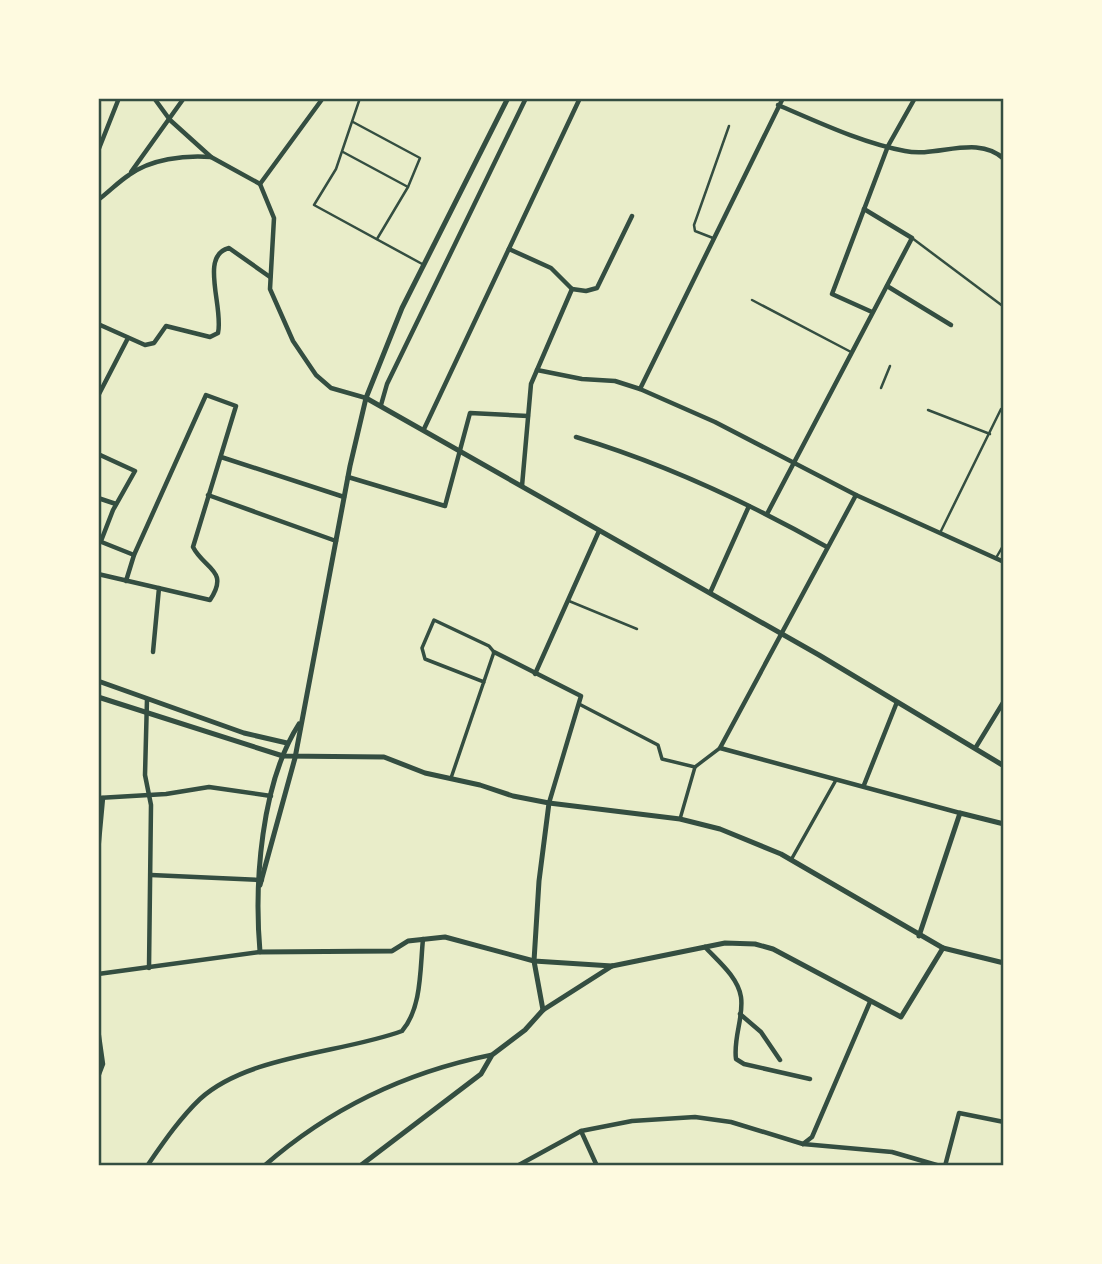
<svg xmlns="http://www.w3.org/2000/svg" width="1102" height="1264" font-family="Arial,sans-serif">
  <rect width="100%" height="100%" fill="#e9edc9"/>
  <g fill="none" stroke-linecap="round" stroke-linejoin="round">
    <!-- service -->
    <g stroke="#344e41" stroke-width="2.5">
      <polyline points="360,98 336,169 314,205 424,265"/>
      <polyline points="353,122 420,158 408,187 377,239"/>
      <polyline points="343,152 408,187"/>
      <polyline points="713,238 695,231 694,225 729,126"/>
      <polyline points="912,238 1004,307"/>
      <polyline points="752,300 851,352"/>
      <polyline points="881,388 890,366"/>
      <polyline points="928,410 990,434"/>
      <polyline points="941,531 1001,409"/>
      <polyline points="996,558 1004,544"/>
      <polyline points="569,601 637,629"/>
    </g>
    <!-- pedestrian -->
    <g stroke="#344e41" stroke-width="3.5">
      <polyline points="579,704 658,745 662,759 695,767"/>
      <polyline points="451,778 494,652 489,646 434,620 422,648 425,659 484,682"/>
      <polyline points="680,819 695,767 720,748"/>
      <polyline points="791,860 836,780"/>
    </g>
    <!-- minor -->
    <g stroke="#344e41" stroke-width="4.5">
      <polyline points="154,98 170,120 211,157 260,184 274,218 270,289 293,341 316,375 331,388 366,398"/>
      <path d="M778 105C818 122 862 143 905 151 937 158 977 134 1004 159"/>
      <polyline points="98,151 119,98"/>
      <polyline points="131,172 184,98"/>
      <polyline points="260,184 323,98"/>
      <path d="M98 200C109 192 118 182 129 175 151 159 184 155 211 157"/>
      <polyline points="509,249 551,268 572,289"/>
      <polyline points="887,286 951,325"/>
      <polyline points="572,289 586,291 597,288 632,216"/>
      <polyline points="872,312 832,294 888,146 915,98"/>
      <path d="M98 324 145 345 154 343 166 326 210 337 218 333C224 308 199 255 229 248L270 277"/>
      <polyline points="537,370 582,379 615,381 640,389 715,422 856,495 1004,562"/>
      <polyline points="640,389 783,98"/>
      <polyline points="98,396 128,338"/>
      <polyline points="381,405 387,384 526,98"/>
      <polyline points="424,429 580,98"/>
      <path d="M576 437C663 463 747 502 827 547"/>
      <polyline points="98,454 135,471 113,510 101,541"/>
      <polyline points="221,457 344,497"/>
      <polyline points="348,477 445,506 470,413 528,416"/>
      <polyline points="522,486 531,384 572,289"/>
      <polyline points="208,495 336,541"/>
      <polyline points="856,495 720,748 960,813"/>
      <polyline points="98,498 116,504"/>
      <polyline points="767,514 912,238 864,209"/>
      <polyline points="99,541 134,555"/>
      <path d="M98 574 210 600C230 570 204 569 193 547L236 406 206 395 134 555 126 581"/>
      <polyline points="710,593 749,506"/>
      <polyline points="153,652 159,588"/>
      <polyline points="494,652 581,696 549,803"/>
      <polyline points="535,674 599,531"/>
      <polyline points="147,699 145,775 151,805 149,968"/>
      <polyline points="976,747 1004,701"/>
      <polyline points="864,785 897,702"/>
      <polyline points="98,798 166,794 209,787 271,796"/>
      <polyline points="98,852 103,798"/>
      <polyline points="151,875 262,880"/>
      <path d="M705 947C718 961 738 977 741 997 744 1017 733 1038 736 1059L744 1064 810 1079"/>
      <polyline points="98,974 260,952"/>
      <polyline points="740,1014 761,1032 780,1060"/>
      <polyline points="98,1029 103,1064 98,1077"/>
      <polyline points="581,1131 597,1166"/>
      <polyline points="803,1144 812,1137 870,1002"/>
      <path d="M147 1166C163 1143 180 1118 200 1099 248 1055 343 1053 402 1031 422 1008 420 968 423 939"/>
      <path d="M264 1166C329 1109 407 1072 491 1055"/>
      <polyline points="517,1166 581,1131 632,1121 695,1117 731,1122 803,1144 892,1152 940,1166"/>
      <polyline points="945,1166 959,1113 1004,1122"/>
    </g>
    <!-- tertiary -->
    <g stroke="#344e41" stroke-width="5">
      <polyline points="366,398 819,655 1004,766"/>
      <polyline points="98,681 244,733 287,743"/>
      <polyline points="98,697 283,756 384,757 425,773 480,785 513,796 549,803 680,819 720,829 781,854 943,948 1004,963"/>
      <path d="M299 724C261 783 254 883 260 952L392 951 408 941 445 937 534 961 612 966 725 943 755 944 773 949 901 1017 943 948"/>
      <polyline points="260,885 295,758 350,466 366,398 402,308 508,98"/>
      <polyline points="919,936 960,813 1004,824"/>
      <polyline points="543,1010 534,961 539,881 549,803"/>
      <polyline points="360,1166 481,1074 492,1055 525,1030 543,1010 612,966"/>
    </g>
  </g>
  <!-- border -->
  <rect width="1102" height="1264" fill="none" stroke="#fefae0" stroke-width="200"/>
  <rect x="100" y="100" width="902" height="1064" fill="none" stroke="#344e41" stroke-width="2.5"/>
</svg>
